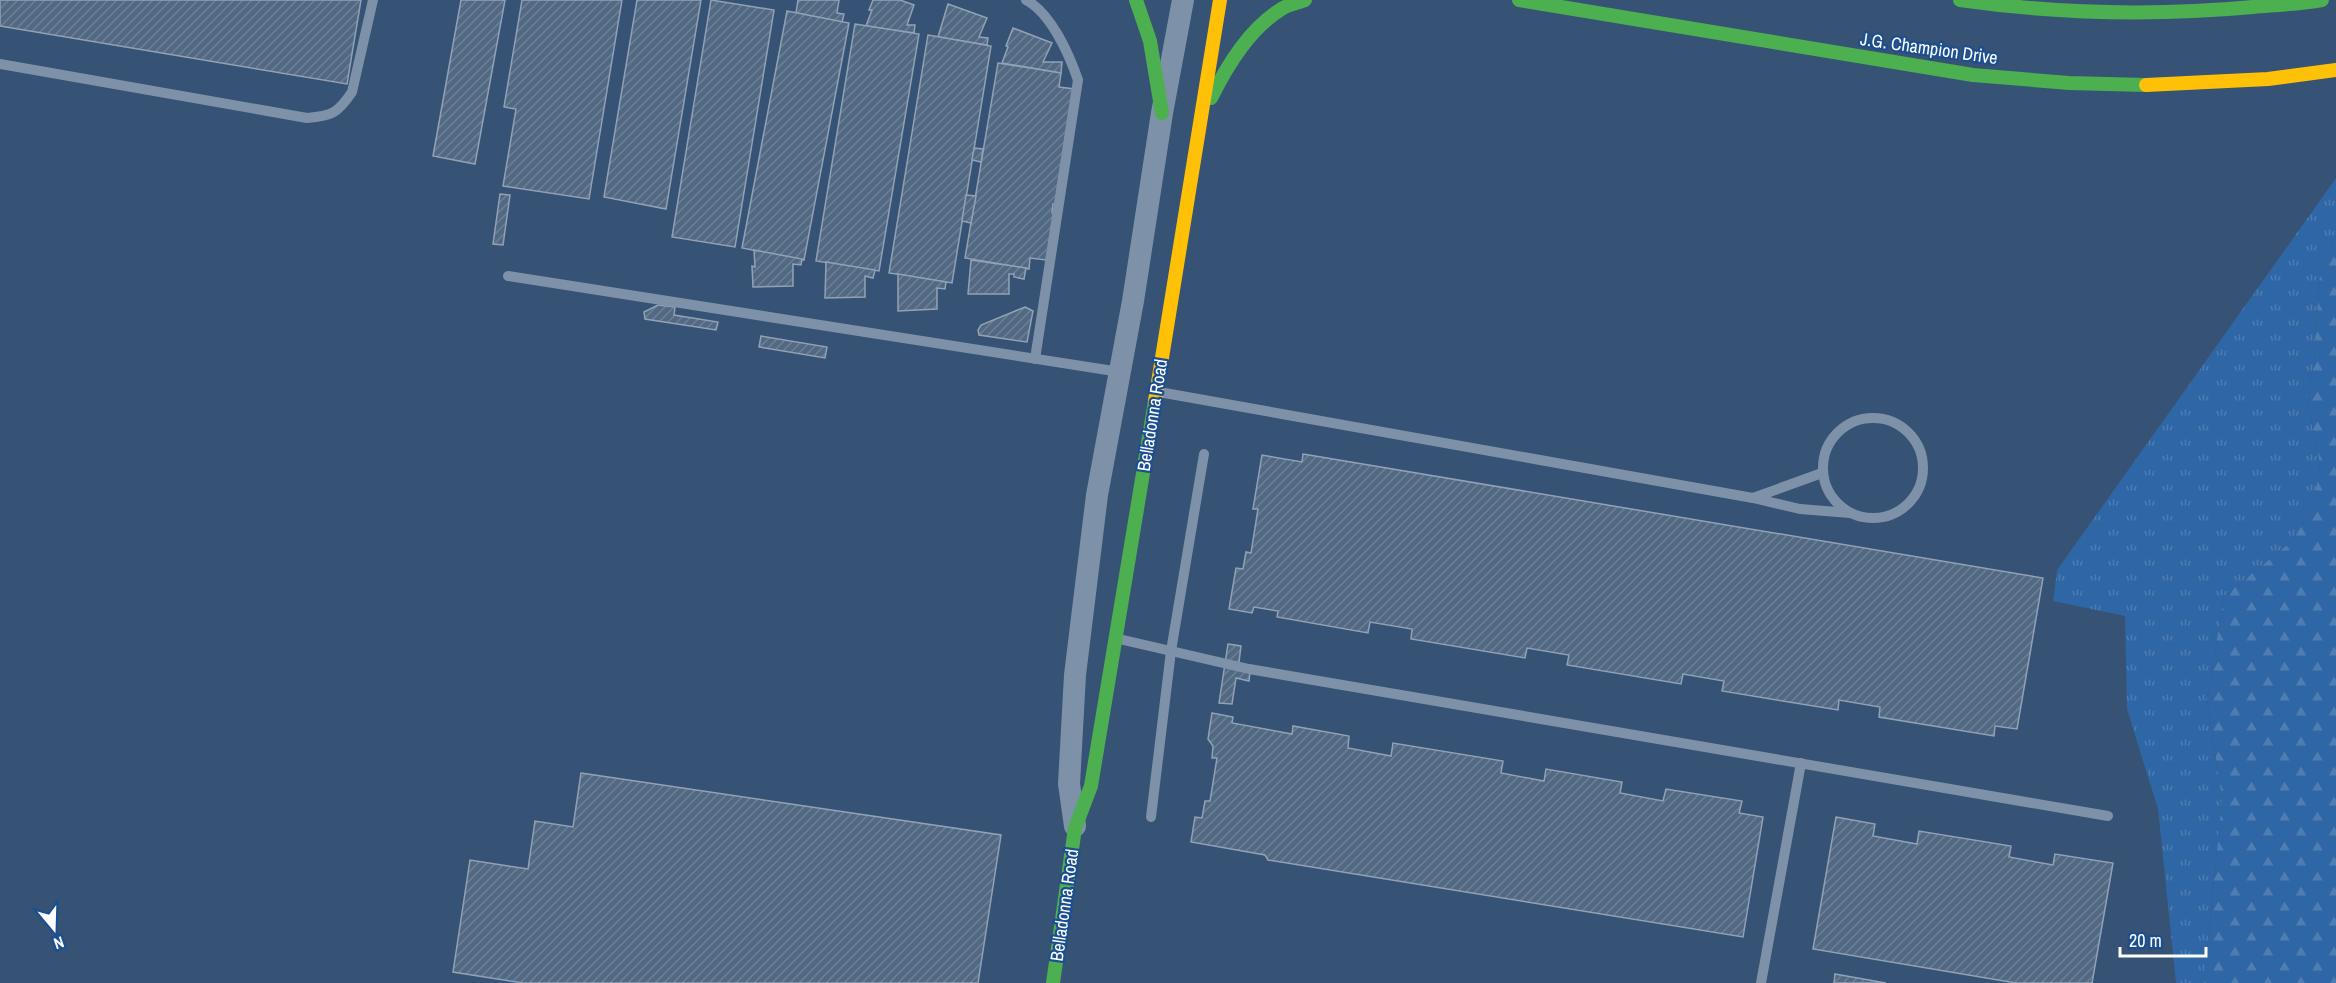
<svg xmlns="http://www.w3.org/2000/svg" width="2336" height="983" font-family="'Archivo Narrow',sans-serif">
  <defs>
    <pattern id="grass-tufts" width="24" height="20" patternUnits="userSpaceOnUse" patternTransform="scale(1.5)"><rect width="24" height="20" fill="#2f66a5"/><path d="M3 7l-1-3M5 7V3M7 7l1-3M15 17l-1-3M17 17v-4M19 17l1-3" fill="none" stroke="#4e7db2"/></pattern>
    <pattern id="forest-firs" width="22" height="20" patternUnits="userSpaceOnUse" patternTransform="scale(1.5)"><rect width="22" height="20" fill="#2f66a5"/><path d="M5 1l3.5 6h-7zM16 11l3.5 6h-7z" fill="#4e7db2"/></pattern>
    <pattern id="building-hatch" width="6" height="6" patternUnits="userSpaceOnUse" patternTransform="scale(1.5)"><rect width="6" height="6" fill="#526984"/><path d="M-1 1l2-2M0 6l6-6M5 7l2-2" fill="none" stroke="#6c8096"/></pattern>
  </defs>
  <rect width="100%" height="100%" fill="#365274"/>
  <!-- grass -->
  <polygon fill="url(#grass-tufts)" points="2336,178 2336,235 2320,271 2314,361 2307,400 2320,464 2313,507 2291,542 2224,596 2207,700 2222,799 2204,983 2176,983 2158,809 2127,709 2125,616 2053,601 2057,570"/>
  <!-- forest -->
  <polygon fill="url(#forest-firs)" points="2336,235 2336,983 2204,983 2222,799 2207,700 2224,596 2291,542 2313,507 2320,464 2307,400 2314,361 2320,271"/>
  <!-- building -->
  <g fill="url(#building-hatch)" stroke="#92a2b6" stroke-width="1.5">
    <polygon points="0,0 361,0 347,84 0,26"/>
    <polygon points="461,0 505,0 475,164 433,156"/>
    <polygon points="522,0 622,0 589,199 503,186 516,109 504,107"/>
    <polygon points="637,0 701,0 666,209 604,197"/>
    <polygon points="711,0 774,10 735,247 672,237"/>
    <polygon points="798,0 839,0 837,13 844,14 842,22 796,13"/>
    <polygon points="873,0 900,0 914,5 907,25 915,25 914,33 866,26 872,10 869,10"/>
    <polygon points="948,4 987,18 979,37 988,38 987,45 938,37"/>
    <polygon points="787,11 849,23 804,260 742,248"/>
    <polygon points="855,24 919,34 879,271 816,261"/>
    <polygon points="1013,28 1052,43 1043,62 1062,62 1061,73 1002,63 1008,47 1006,46"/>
    <polygon points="928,35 991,46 952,283 889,273"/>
    <polygon points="998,63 1061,73 1059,87 1075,89 1056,204 1053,204 1052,213 1055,214 1046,260 1030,258 1029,269 965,258"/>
    <polygon points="974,148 983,149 981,162 972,160"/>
    <polygon points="500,194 510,195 503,245 493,244"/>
    <polygon points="966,195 976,196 971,223 962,221"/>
    <polygon points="754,250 802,259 801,265 793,264 793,286 753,287 752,266 755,267"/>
    <polygon points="971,260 1026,268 1024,279 1014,277 1014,274 1009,274 1009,294 968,294"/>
    <polygon points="826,262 875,270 873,278 865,276 865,297 825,298"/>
    <polygon points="898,274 946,282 945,289 937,288 937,309 898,311"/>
    <polygon points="658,305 675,307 674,315 718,322 716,330 645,319 644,312"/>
    <polygon points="1025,307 1033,311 1027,342 979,335 978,330 981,325"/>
    <polygon points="761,336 827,347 825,358 759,347"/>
    <polygon points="1303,454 2043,578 2017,729 1995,726 1994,736 1879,717 1880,707 1839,700 1838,710 1722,691 1724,681 1683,674 1681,684 1567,665 1569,655 1527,648 1525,658 1411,639 1412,629 1370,622 1368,633 1277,617 1278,611 1254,607 1252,613 1229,609 1236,568 1243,569 1246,552 1251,553 1258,509 1253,509 1262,455 1302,462"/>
    <polygon points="1228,644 1241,646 1238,670 1250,672 1249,681 1236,678 1232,704 1219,703"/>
    <polygon points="1212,713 1233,717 1232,723 1292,734 1293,726 1349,736 1348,748 1391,756 1393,743 1503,761 1501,773 1544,781 1546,769 1622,782 1620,793 1663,801 1666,789 1742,801 1739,813 1763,817 1743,937 1268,860 1265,855 1191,842 1195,817 1202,818 1205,801 1210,801 1217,758 1212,758 1213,746 1208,739"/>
    <polygon points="581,773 1001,835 978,983 523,983 453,972 470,860 528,869 535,821 573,827"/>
    <polygon points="1836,817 1875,824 1873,836 1917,844 1919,831 2011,846 2009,857 2053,865 2055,854 2113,863 2092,983 2016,983 1813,949"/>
    <polygon points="1835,974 1886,983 1834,983"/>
  </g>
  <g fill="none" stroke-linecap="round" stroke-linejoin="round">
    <!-- lane -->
    <g stroke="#7d92a8" stroke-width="10">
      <path d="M1026 0C1051 13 1069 54 1078 80L1035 359"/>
      <path d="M0 64 307 118C332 116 338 113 352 92L373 0"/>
      <polyline points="508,276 1120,372"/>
      <polyline points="1159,392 1753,498 1800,509 1850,513"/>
      <circle cx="1873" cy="468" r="50"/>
      <polyline points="1753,498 1822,473"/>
      <polyline points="1119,639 1249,669 2108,816"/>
      <polyline points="1151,817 1171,651 1204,454"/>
      <polyline points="1761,983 1801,763"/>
    </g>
    <!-- street -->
    <polyline stroke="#7d92a8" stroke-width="22" points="1075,826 1069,784 1075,675 1097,495 1133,301 1162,113 1183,0"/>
    <!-- fast -->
    <g stroke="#4caf50" stroke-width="14">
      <polyline points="1136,0 1150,41 1162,113"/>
      <polyline points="1519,0 1973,75 2069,83 2146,85"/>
      <path d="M1960 0C2058 14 2155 16 2253 7 2276 5 2299 4 2322 0"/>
      <path d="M1211 98C1228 64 1250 28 1283 8 1290 4 1298 3 1305 0"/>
      <polyline points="1053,983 1075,828 1091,786 1155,401"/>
    </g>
    <!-- slow -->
    <g stroke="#ffc107" stroke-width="14">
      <polyline points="2146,85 2268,79 2336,70"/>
      <polyline points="1155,401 1220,0"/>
    </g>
  </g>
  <g text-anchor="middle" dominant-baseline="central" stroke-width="4.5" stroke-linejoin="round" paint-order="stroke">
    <!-- street labels -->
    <g font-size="18" fill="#fff" stroke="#1b4f8f">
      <text transform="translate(1929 48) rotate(8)">J.G. Champion Drive</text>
      <text transform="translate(1152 415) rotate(-81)">Belladonna Road</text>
      <text transform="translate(1064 905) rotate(-82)">Belladonna Road</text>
    </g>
  </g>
  <!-- north arrow -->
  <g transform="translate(54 929) rotate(161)" stroke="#1b4f8f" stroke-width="4.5" paint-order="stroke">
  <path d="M0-4.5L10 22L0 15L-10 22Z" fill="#ffffff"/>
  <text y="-9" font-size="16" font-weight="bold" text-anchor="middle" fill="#ffffff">N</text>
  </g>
  <!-- scale -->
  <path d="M2120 947v9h86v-9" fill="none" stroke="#ffffff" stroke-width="3"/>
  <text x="2129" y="947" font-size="18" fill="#ffffff" stroke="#1b4f8f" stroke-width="4.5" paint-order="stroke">20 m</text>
</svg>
